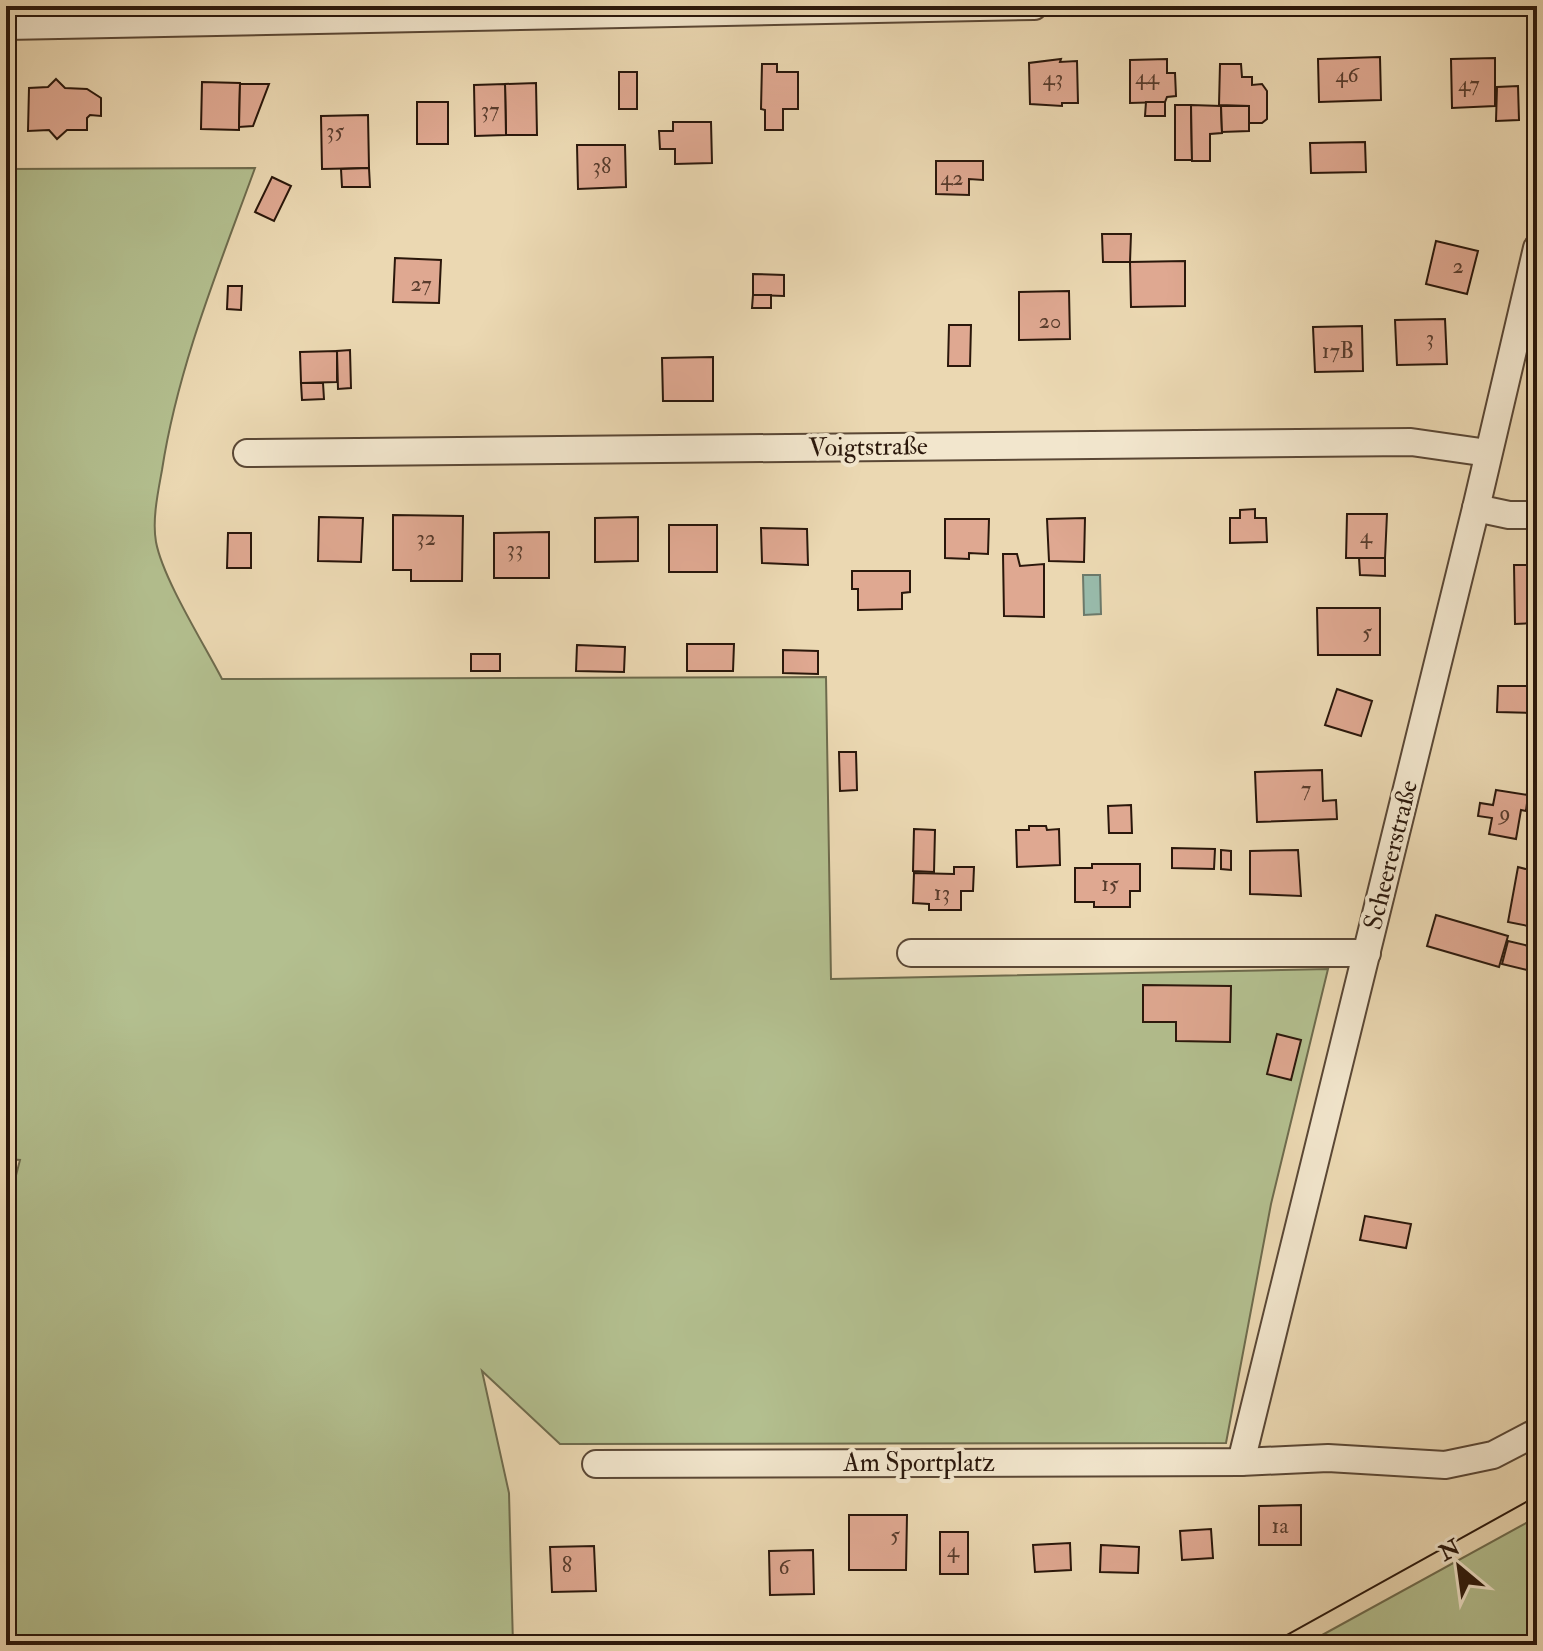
<svg xmlns="http://www.w3.org/2000/svg" width="1543" height="1651" font-family="'IM FELL Double Pica',serif">
  <rect width="100%" height="100%" fill="#ebd8b2"/>
  <filter id="stains"><feTurbulence type="fractalNoise" baseFrequency=".0025" numOctaves="4"/><feColorMatrix values="0 0 0 0 .2 0 0 0 0 .09 0 0 0 0 .02 0 0 0 .5 -.17"/></filter>
  <radialGradient id="worn" r=".72"><stop offset=".6" stop-color="#630" stop-opacity="0"/><stop offset="1" stop-color="#630" stop-opacity=".3"/></radialGradient>
  <!-- green -->
  <g fill="#b3bf8f" stroke="#6e6b4d" stroke-width="2">
    <path d="M255 168C219 267 178 366 162 470 158 492 152 520 156 542 163 579 204 644 222 679L826 677 831 979 1328 969 1271 1204 1226 1443 560 1444 482 1371 509 1493 513 1645H6V1214L20 1160 6 1159V169Z"/>
    <polygon points="1537,1517 1537,1645 1304,1645"/>
  </g>
  <!-- water -->
  <polygon fill="#98baaa" stroke="#6c796a" stroke-width="2" points="1083,575 1100,575 1101,614 1084,615"/>
  <!-- building -->
  <g fill="#dfa891" stroke="#2a170b" stroke-width="2">
    <polygon points="1380,57 1381,100 1319,102 1318,59"/>
    <polygon points="1495,58 1495,106 1452,108 1451,59"/>
    <polygon points="1061,59 1060,62 1077,61 1078,103 1062,103 1062,106 1030,104 1029,63"/>
    <polygon points="1167,59 1167,73 1175,73 1176,96 1167,97 1165,102 1130,103 1130,60"/>
    <polygon points="762,64 777,64 777,72 798,72 798,109 783,109 783,130 765,130 765,110 761,109"/>
    <polygon points="1220,64 1241,64 1242,77 1252,77 1252,85 1262,84 1267,91 1267,119 1262,123 1249,123 1249,106 1219,105"/>
    <rect x="619" y="72" width="18" height="37"/>
    <polygon points="56,79 65,88 87,89 101,98 101,116 90,115 87,118 87,130 67,130 57,139 49,130 28,131 29,88 48,87"/>
    <polygon points="202,82 240,83 239,130 201,129"/>
    <polygon points="536,83 537,135 506,135 505,84"/>
    <polygon points="240,84 269,84 253,126 239,127"/>
    <polygon points="505,84 506,135 475,136 474,85"/>
    <polygon points="1518,86 1519,120 1496,121 1497,87"/>
    <rect x="417" y="102" width="31" height="42"/>
    <polygon points="1146,102 1165,102 1165,116 1145,116"/>
    <polygon points="1175,105 1191,105 1192,160 1175,160"/>
    <polygon points="1191,105 1221,106 1222,133 1210,134 1210,161 1192,161"/>
    <polygon points="1221,106 1249,106 1249,131 1222,132"/>
    <polygon points="368,115 369,168 322,169 321,116"/>
    <polygon points="673,122 711,122 712,163 675,164 675,149 660,149 659,131 673,131"/>
    <polygon points="1365,142 1366,172 1311,173 1310,143"/>
    <polygon points="577,145 625,145 626,187 578,189"/>
    <polygon points="936,161 983,161 983,180 969,179 969,195 936,194"/>
    <polygon points="369,168 370,187 342,187 341,169"/>
    <polygon points="272,177 291,186 274,221 255,212"/>
    <polygon points="1102,234 1131,234 1130,262 1103,262"/>
    <polygon points="1436,241 1478,251 1467,294 1426,284"/>
    <polygon points="395,258 441,260 439,303 393,302"/>
    <polygon points="1185,261 1185,306 1131,307 1130,262"/>
    <polygon points="753,274 784,275 784,296 753,295"/>
    <polygon points="228,286 242,286 241,310 227,309"/>
    <polygon points="1069,291 1070,339 1019,340 1019,292"/>
    <polygon points="753,295 771,295 771,308 752,308"/>
    <polygon points="1445,319 1447,364 1397,365 1395,320"/>
    <polygon points="949,325 971,325 970,366 948,366"/>
    <polygon points="1362,326 1363,371 1315,372 1313,327"/>
    <polygon points="350,350 351,388 338,389 337,351"/>
    <polygon points="337,351 337,382 301,383 300,352"/>
    <polygon points="713,357 713,401 663,401 662,358"/>
    <polygon points="301,383 323,383 324,399 302,400"/>
    <polygon points="1255,509 1255,518 1266,518 1267,542 1230,543 1230,518 1240,518 1240,510"/>
    <polygon points="1347,514 1387,514 1385,558 1346,558"/>
    <polygon points="393,515 463,516 462,581 411,581 411,570 393,570"/>
    <polygon points="319,517 363,518 361,562 318,561"/>
    <polygon points="638,517 638,561 595,562 595,518"/>
    <polygon points="1085,518 1084,562 1049,561 1047,519"/>
    <polygon points="945,519 989,519 988,554 969,553 969,559 945,558"/>
    <rect x="669" y="525" width="48" height="47"/>
    <polygon points="761,528 807,529 808,565 762,563"/>
    <polygon points="549,532 549,578 494,578 494,533"/>
    <polygon points="228,533 251,533 251,568 227,568"/>
    <polygon points="1003,554 1017,554 1020,566 1044,564 1044,617 1004,616"/>
    <polygon points="1359,558 1385,558 1385,576 1360,575"/>
    <polygon points="1514,565 1537,565 1537,623 1515,624"/>
    <polygon points="852,571 910,571 910,592 902,593 902,609 858,610 858,589 852,589"/>
    <polygon points="1317,608 1380,608 1380,655 1318,655"/>
    <polygon points="687,644 734,644 733,671 687,671"/>
    <polygon points="577,645 625,647 624,672 576,671"/>
    <polygon points="783,650 818,651 818,674 783,673"/>
    <rect x="471" y="654" width="29" height="17"/>
    <polygon points="1498,686 1537,686 1537,723 1530,723 1531,713 1497,712"/>
    <polygon points="1337,689 1372,701 1361,736 1325,725"/>
    <polygon points="839,752 856,752 857,790 840,791"/>
    <polygon points="1322,770 1323,801 1336,800 1337,819 1257,822 1255,772"/>
    <polygon points="1496,790 1528,795 1526,811 1521,810 1516,839 1489,834 1492,818 1478,816 1480,803 1493,805"/>
    <polygon points="1131,805 1132,833 1109,833 1108,806"/>
    <polygon points="1029,826 1046,826 1047,830 1059,829 1060,865 1017,867 1016,830 1029,830"/>
    <polygon points="914,829 935,830 934,872 913,871"/>
    <polygon points="1172,848 1215,849 1214,869 1172,868"/>
    <polygon points="1221,850 1231,851 1231,870 1221,869"/>
    <polygon points="1298,850 1301,896 1250,894 1250,851"/>
    <polygon points="1092,864 1140,864 1140,891 1130,891 1130,907 1094,907 1094,902 1075,902 1075,868 1092,868"/>
    <polygon points="954,867 974,867 973,891 961,891 961,910 929,910 929,904 913,903 914,873 954,874"/>
    <polygon points="1518,867 1537,872 1537,915 1533,927 1508,922"/>
    <polygon points="1436,915 1508,936 1499,967 1427,946"/>
    <polygon points="1508,941 1537,948 1535,972 1502,964"/>
    <polygon points="1143,985 1231,986 1230,1042 1176,1041 1176,1022 1143,1022"/>
    <polygon points="1277,1034 1301,1040 1291,1080 1267,1074"/>
    <polygon points="1365,1216 1411,1224 1406,1248 1360,1240"/>
    <polygon points="1301,1505 1301,1545 1259,1545 1259,1506"/>
    <polygon points="849,1515 907,1515 906,1570 849,1570"/>
    <polygon points="1211,1529 1213,1558 1182,1560 1180,1531"/>
    <rect x="940" y="1532" width="28" height="42"/>
    <polygon points="1070,1543 1071,1570 1035,1572 1033,1545"/>
    <polygon points="1101,1545 1139,1547 1138,1573 1100,1572"/>
    <polygon points="594,1546 596,1591 552,1592 550,1547"/>
    <polygon points="813,1550 814,1594 770,1595 769,1551"/>
  </g>
  <g fill="none" stroke-linecap="round" stroke-linejoin="round">
    <defs>
      <g id="minor">
        <polyline points="6,26 1034,6"/>
        <polyline points="247,453 1411,442 1488,453"/>
        <polyline points="1476,508 1509,515 1537,515"/>
        <polyline points="911,953 1367,953"/>
        <polyline points="1241,1462 1476,508 1537,248"/>
        <polyline points="596,1464 1241,1462 1328,1458 1445,1465 1493,1455 1537,1432"/>
      </g>
    </defs>
    <!-- minor casing -->
    <use href="#minor" stroke="#5a4735" stroke-width="30"/>
    <!-- minor -->
    <use href="#minor" stroke="#f2e6cd" stroke-width="26"/>
    <!-- tram -->
    <polyline stroke="#2a170b" stroke-width="2" points="1269,1645 1537,1496"/>
  </g>
  <g text-anchor="middle" dominant-baseline="central" stroke-width="8" stroke-linejoin="round" paint-order="stroke">
    <!-- number labels -->
    <g font-size="22" fill="#573b2c">
      <text x="1347" y="75">46</text>
      <text x="1147" y="77">44</text>
      <text x="1053" y="78">43</text>
      <text x="1469" y="84">47</text>
      <text x="490" y="110">37</text>
      <text x="335" y="131">35</text>
      <text x="602" y="166">38</text>
      <text x="952" y="178">42</text>
      <text x="1458" y="266">2</text>
      <text x="421" y="284">27</text>
      <text x="1050" y="321">20</text>
      <text x="1430" y="338">3</text>
      <text x="1338" y="351">17B</text>
      <text x="1366" y="536">4</text>
      <text x="426" y="538">32</text>
      <text x="515" y="549">33</text>
      <text x="1367" y="632">5</text>
      <text x="1306" y="789">7</text>
      <text x="1505" y="813">9</text>
      <text x="1110" y="884">15</text>
      <text x="942" y="893">13</text>
      <text x="1280" y="1526">1a</text>
      <text x="895" y="1535">5</text>
      <text x="953" y="1550">4</text>
      <text x="567" y="1565">8</text>
      <text x="784" y="1567">6</text>
    </g>
    <!-- street labels -->
    <g font-size="26" fill="#2a170b" stroke="#f2e6cd">
      <text transform="translate(868 447) rotate(-1)">Voigtstraße</text>
      <text transform="translate(1391 855) rotate(-76)">Scheererstraße</text>
      <text x="919" y="1463">Am Sportplatz</text>
    </g>
  </g>
  <!-- margin -->
  <rect width="1543" height="1651" fill="none" stroke="#ebd8b2" stroke-width="32"/>
  <rect x="8" y="8" width="1527" height="1635" fill="none" stroke="#2a170b" stroke-width="4"/>
  <rect x="16" y="16" width="1511" height="1619" fill="none" stroke="#2a170b" stroke-width="2"/>
  <!-- north arrow -->
  <g transform="translate(1459 1567) rotate(331)" stroke="#f2e6cd" stroke-width="6" paint-order="stroke">
  <path d="M0-6L14 30L0 20L-14 30Z" fill="#2a170b"/>
  <text y="-12" font-size="22" font-weight="bold" text-anchor="middle" fill="#2a170b">N</text>
  </g>
  <rect width="100%" height="100%" filter="url(#stains)"/>
  <rect width="100%" height="100%" fill="url(#worn)"/>
</svg>
